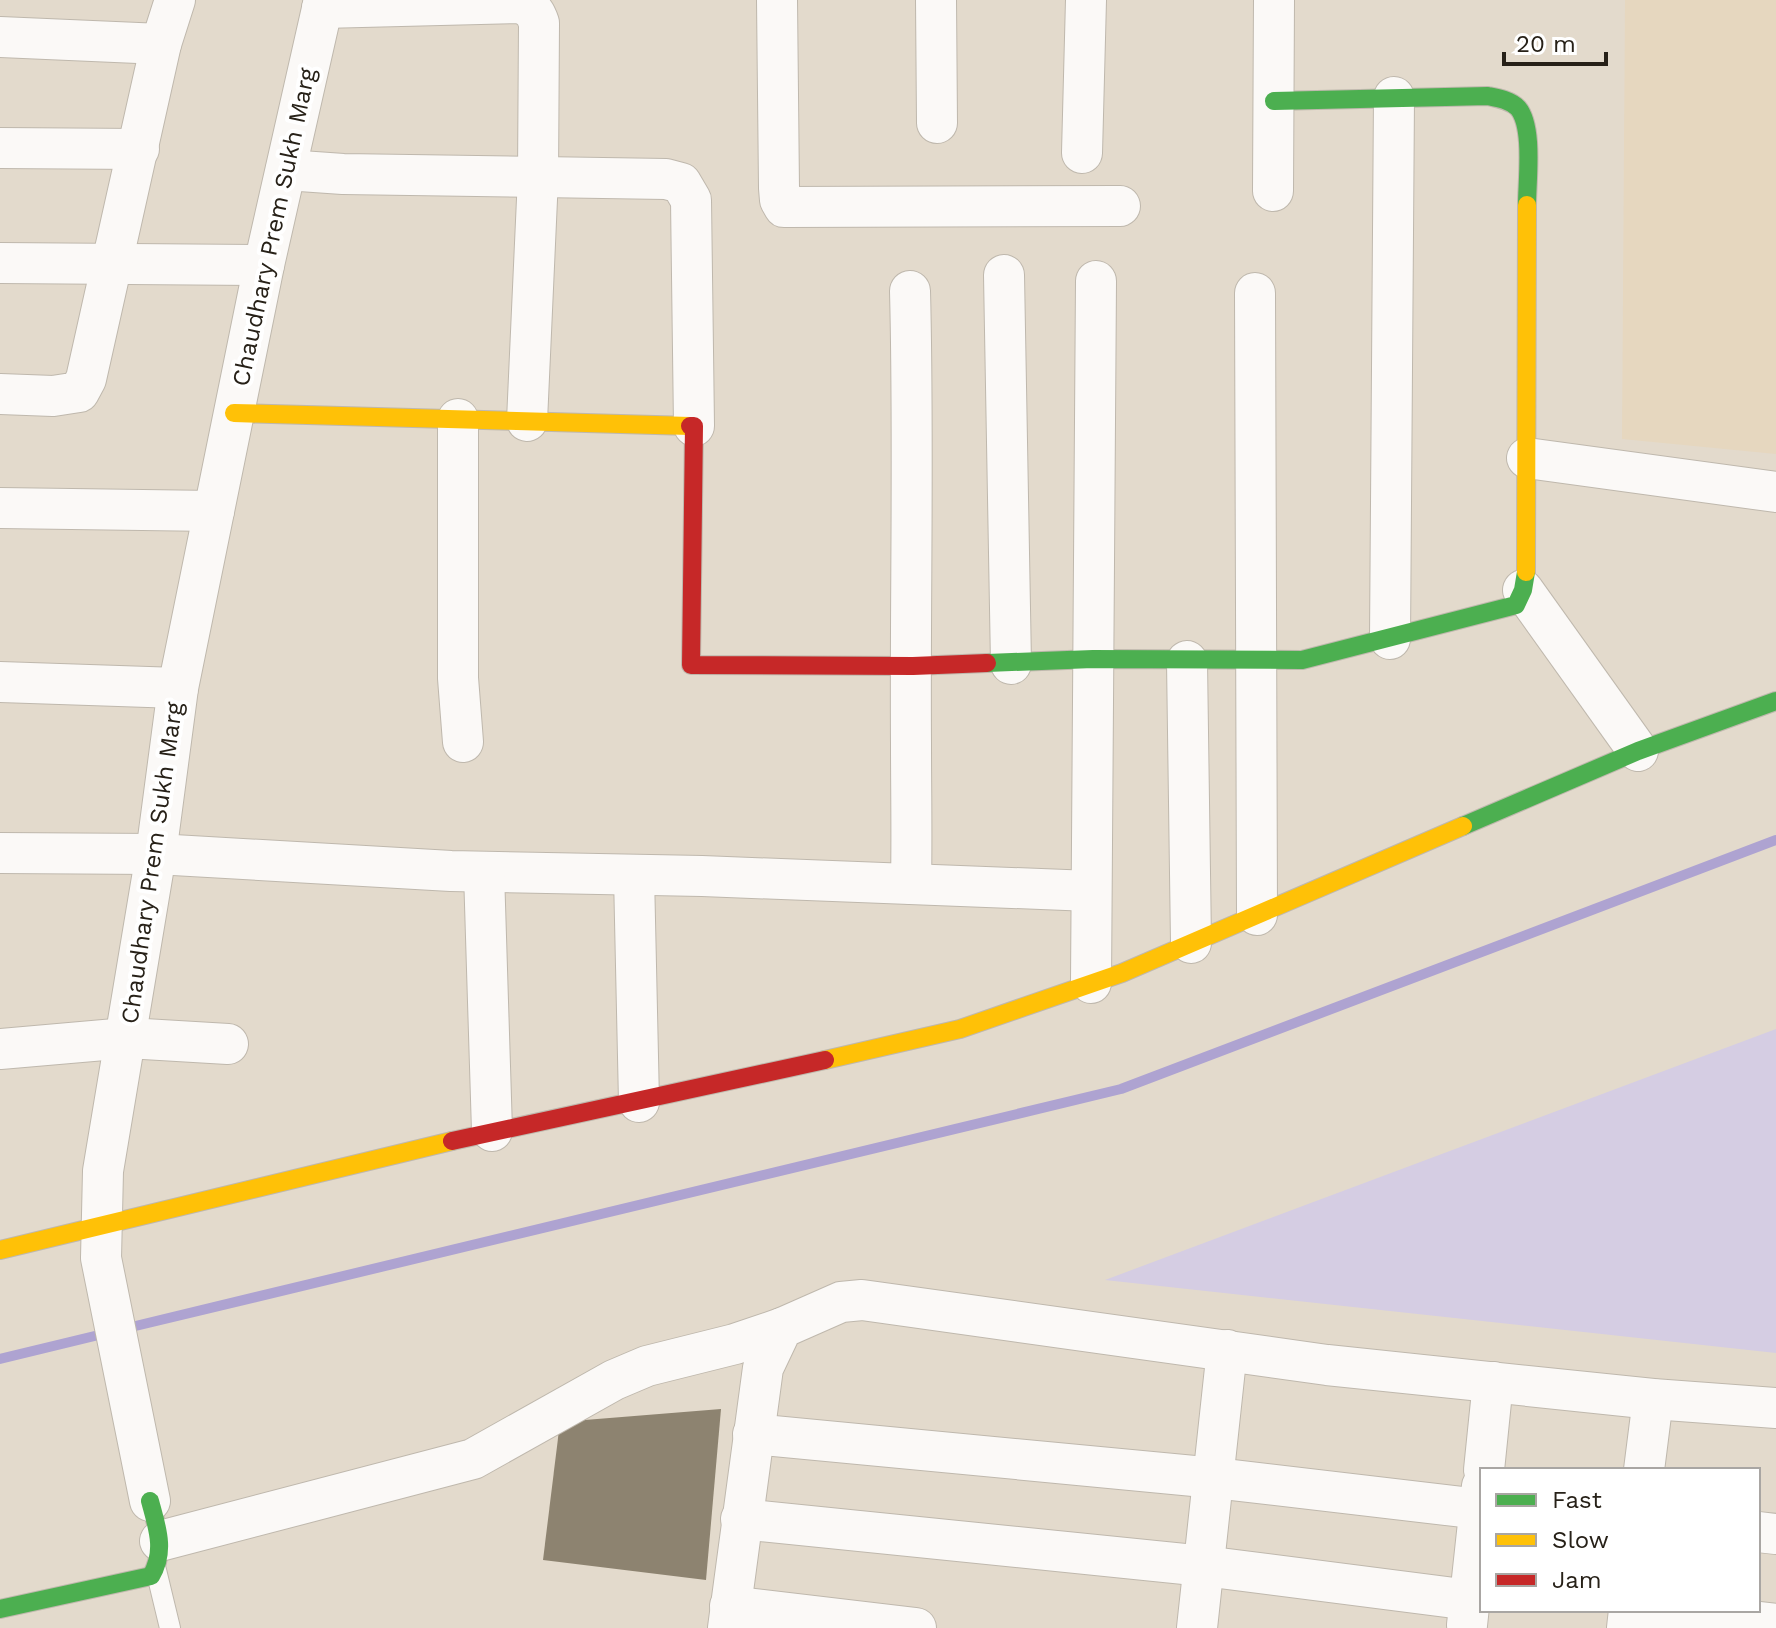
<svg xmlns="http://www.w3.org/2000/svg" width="1776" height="1628" font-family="'Work Sans',sans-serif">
  <rect width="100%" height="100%" fill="#e3dacc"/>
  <!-- built -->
  <polygon fill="#e6d7bf" points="1625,0 1776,0 1776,454 1622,439"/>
  <!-- green -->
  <polygon fill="#d5cde3" points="1776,1029 1776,1353 1105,1280"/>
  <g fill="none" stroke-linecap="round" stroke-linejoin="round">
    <!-- stream -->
    <g stroke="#aea3d1" stroke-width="10">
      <polyline points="123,1329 1121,1089 1776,840"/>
      <polyline points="0,1359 107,1333"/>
    </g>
  </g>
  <!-- building -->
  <polygon fill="#8d8370" points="721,1409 706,1580 543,1560 560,1422"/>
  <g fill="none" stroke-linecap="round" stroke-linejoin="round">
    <defs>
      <polyline id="lane" points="156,1570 170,1628"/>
      <g id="street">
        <polyline points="777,0 779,188 780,200 784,207 1120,206"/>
        <polyline points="936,0 937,123"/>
        <path d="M322 8 519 3C531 7 535 11 539 23L538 177 527 421"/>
        <polyline points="0,37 161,44"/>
        <polyline points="0,148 139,149"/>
        <polyline points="1082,153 1086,0"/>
        <polyline points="286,170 343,174 666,179 681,183 691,200 694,426"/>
        <polyline points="1273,191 1274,0"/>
        <polyline points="0,263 264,265"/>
        <polyline points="1004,275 1011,664"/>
        <path d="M910 291C914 442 910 592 911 743 911 790 912 837 911 884"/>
        <polyline points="1255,293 1257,915"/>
        <polyline points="0,394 53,396 79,392 86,379 161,44 175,0"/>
        <polyline points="458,419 458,678 463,742"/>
        <polyline points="1527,458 1776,492"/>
        <polyline points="0,508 214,511"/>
        <polyline points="1523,590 1638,751"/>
        <polyline points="1390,639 1394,97"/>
        <polyline points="1187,661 1191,943"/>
        <polyline points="0,682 178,688"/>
        <polyline points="0,853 156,854 451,871 702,876 1091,891"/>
        <polyline points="484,872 492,1131"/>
        <polyline points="634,875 639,1102"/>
        <polyline points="1091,983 1096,281"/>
        <polyline points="0,1049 127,1038 228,1044"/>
        <polyline points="753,1434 1215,1478 1480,1509"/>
        <polyline points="1484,1470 1493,1382"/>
        <polyline points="1644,1470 1653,1399"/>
        <polyline points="150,1501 101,1258 103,1171 156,854 178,688 264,265 324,0"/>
        <polyline points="741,1519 1204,1566 1470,1600"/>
        <polyline points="1758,1532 1776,1534"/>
        <polyline points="160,1541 473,1459 614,1380 647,1366 735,1344 782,1328"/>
        <polyline points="730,1606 916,1628"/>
        <polyline points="1656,1610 1776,1624"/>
        <polyline points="1467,1625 1482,1486"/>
        <polyline points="728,1628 763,1368 782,1328 841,1302 862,1300 1327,1365 1653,1399 1776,1408"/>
        <polyline points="1197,1628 1227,1350"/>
        <polyline points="1627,1628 1629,1610"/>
      </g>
      <g id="fast">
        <path d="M1274 101 1488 96C1498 98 1510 100 1518 108 1534 127 1527 180 1527 205"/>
        <polyline points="987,663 1093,659 1302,660 1516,605 1523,590 1526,572"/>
        <polyline points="1463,826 1638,751 1776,701"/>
        <path d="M0 1609 151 1576C166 1551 157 1527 150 1501"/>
      </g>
      <g id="slow">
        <polyline points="234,413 690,426"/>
        <polyline points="1526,572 1527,205"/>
        <polyline points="825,1060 960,1029 1122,973 1463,826"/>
        <polyline points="0,1250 452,1141"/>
      </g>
      <g id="jam">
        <polyline points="690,426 694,426 691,665 913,666 987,663"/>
        <polyline points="452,1141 825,1060"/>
      </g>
    </defs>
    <!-- lane casing -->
    <use href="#lane" stroke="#bfb8ad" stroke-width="22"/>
    <!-- street casing -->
    <use href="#street" stroke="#bfb8ad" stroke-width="42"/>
    <!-- fast casing -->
    <use href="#fast" stroke="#bfb8ad" stroke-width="20"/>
    <!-- slow casing -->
    <use href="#slow" stroke="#bfb8ad" stroke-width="20"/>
    <!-- jam casing -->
    <use href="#jam" stroke="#bfb8ad" stroke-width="20"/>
    <!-- lane -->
    <use href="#lane" stroke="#fbf9f7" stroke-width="20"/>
    <!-- street -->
    <use href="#street" stroke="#fbf9f7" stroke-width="40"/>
    <!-- fast -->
    <use href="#fast" stroke="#4caf50" stroke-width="18"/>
    <!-- slow -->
    <use href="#slow" stroke="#ffc107" stroke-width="18"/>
    <!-- jam -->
    <use href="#jam" stroke="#c62828" stroke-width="18"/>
  </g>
  <g text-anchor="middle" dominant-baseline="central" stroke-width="8" stroke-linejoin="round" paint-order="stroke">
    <!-- street labels -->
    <g font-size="24" fill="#272118" stroke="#fff">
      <text transform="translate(274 227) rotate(-78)">Chaudhary Prem Sukh Marg</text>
      <text transform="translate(152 863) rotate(-82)">Chaudhary Prem Sukh Marg</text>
    </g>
  </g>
  <!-- legend -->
  <rect x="1480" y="1468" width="280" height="144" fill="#ffffff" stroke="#a9a6a3" stroke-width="2"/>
  <rect x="1496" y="1494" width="40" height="12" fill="#4caf50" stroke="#a9a6a3" stroke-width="2"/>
  <text x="1552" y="1508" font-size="24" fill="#272118">Fast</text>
  <rect x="1496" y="1534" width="40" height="12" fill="#ffc107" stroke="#a9a6a3" stroke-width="2"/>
  <text x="1552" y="1548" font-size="24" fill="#272118">Slow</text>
  <rect x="1496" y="1574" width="40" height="12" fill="#c62828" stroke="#a9a6a3" stroke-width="2"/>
  <text x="1552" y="1588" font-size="24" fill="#272118">Jam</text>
  <!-- scale -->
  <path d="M1504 52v12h102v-12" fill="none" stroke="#272118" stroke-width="4"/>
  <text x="1516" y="52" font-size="24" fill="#272118" stroke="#ffffff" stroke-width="6" paint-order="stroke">20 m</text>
</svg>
